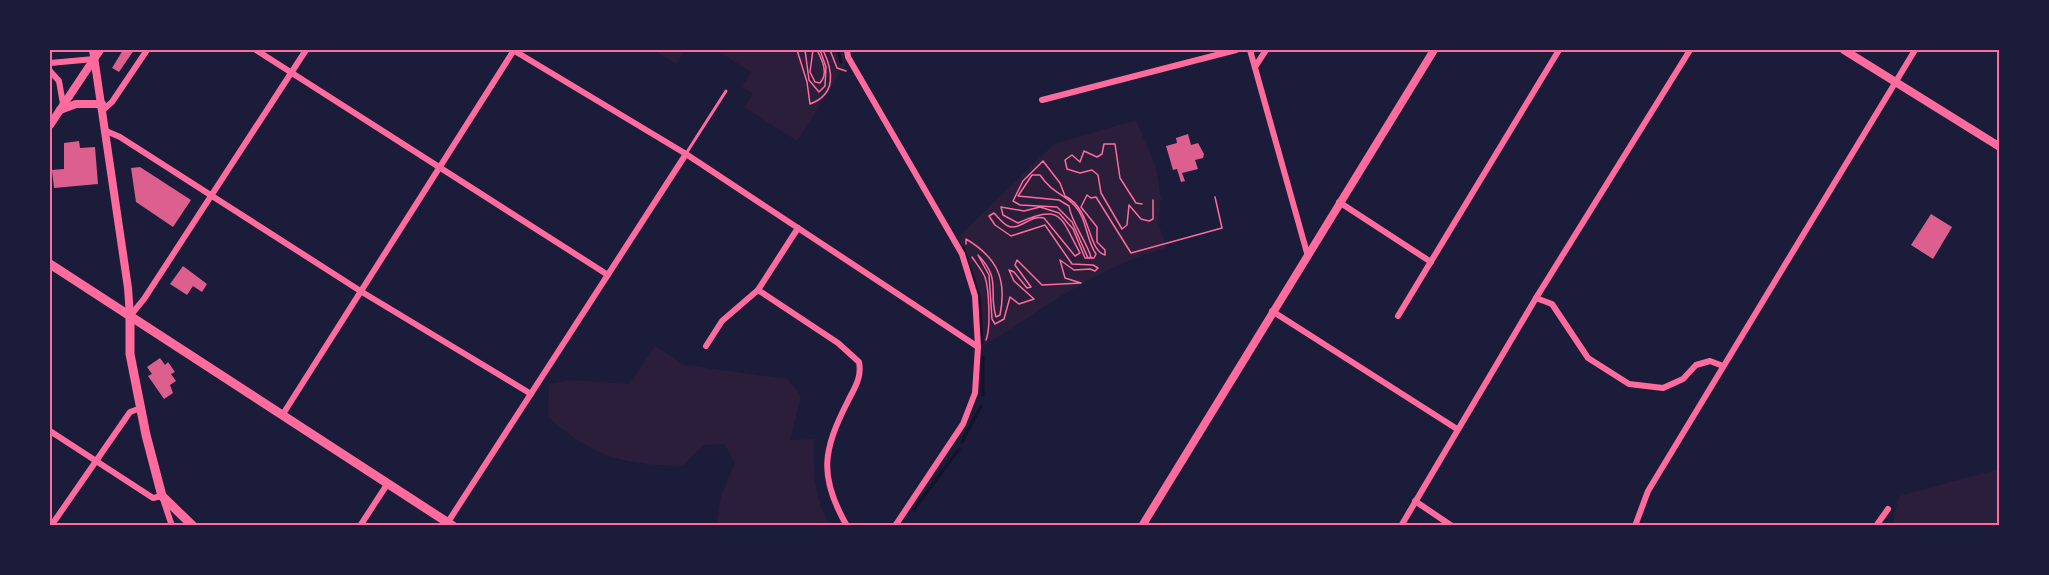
<svg xmlns="http://www.w3.org/2000/svg" width="2049" height="575" font-family="Inter,sans-serif">
  <rect width="100%" height="100%" fill="#1b1b3a"/>
  <!-- green -->
  <g fill="#2a1e3b">
    <polygon points="653,50 685,50 676,64"/>
    <polygon points="716,50 842,50 846,64 797,141 744,107 753,94 742,86 751,72"/>
    <path d="M1136 120 1156 167 1161 199 1158 221 1166 248C1099 266 1041 310 982 347 980 308 977 272 958 237L1054 144Z"/>
    <path d="M655 346 684 365 788 379 801 396 790 440 814 439C813 470 814 499 830 525H717L721 496 735 462 724 444 704 445 682 466C623 465 593 457 548 417L549 384 569 380 630 384Z"/>
    <polygon points="1999,469 1999,525 1892,525 1899,496"/>
  </g>
  <g fill="none" stroke-linecap="round" stroke-linejoin="round">
    <!-- stream -->
    <g stroke="#12122b" stroke-width="3">
      <polyline points="838,50 841,62"/>
      <polyline points="963,247 979,296 982,343"/>
      <polyline points="983,357 983,395"/>
      <polyline points="962,442 981,406"/>
      <polyline points="914,510 959,449"/>
    </g>
  </g>
  <!-- building -->
  <g fill="#dd5f8e">
    <polygon points="123,50 134,50 119,72 112,68"/>
    <polygon points="1188,134 1191,145 1198,143 1204,154 1203,158 1195,160 1198,169 1182,173 1185,181 1181,182 1177,169 1173,170 1166,146 1177,143 1176,138"/>
    <polygon points="79,141 80,148 95,147 98,184 54,188 52,170 64,169 64,143"/>
    <polygon points="140,167 191,200 173,227 136,202 131,168"/>
    <polygon points="1931,214 1952,227 1933,259 1911,245"/>
    <polygon points="183,266 207,284 202,292 193,286 187,295 170,284"/>
    <polygon points="160,358 165,365 168,362 175,372 171,374 176,381 170,385 173,393 164,399 148,376 152,374 147,367"/>
  </g>
  <g fill="none" stroke-linecap="round" stroke-linejoin="round">
    <!-- path -->
    <g stroke="#ff6b9d" stroke-width="1.5">
      <path d="M797 50 807 82 810 104C837 94 833 71 823 50"/>
      <polyline points="805,50 809,80 819,92 825,86 826,67 820,50"/>
      <path d="M813 50 810 72 815 82 820 83C829 73 822 60 817 50"/>
      <polyline points="830,50 837,68 846,71"/>
      <polyline points="1142,204 1136,203 1120,178 1115,144 1104,144 1102,154 1097,157 1084,151 1080,162 1072,155 1065,160 1067,169 1080,173 1092,170 1098,175 1101,193 1122,229 1127,225 1129,205 1141,219 1149,221 1153,219 1153,200"/>
      <path d="M966 244V239C998 258 1007 280 1000 315L996 317C988 290 1002 280 978 255L989 275 992 319 995 324 1004 319 1010 297 1019 304 1034 299 1014 281 1009 270 1014 272 1027 288 1031 287 1015 265 1017 260 1042 285 1081 283 1065 278 1060 260 1074 270 1090 269 1095 271 1098 268 1093 265 1072 264 1045 225 1011 236 995 225 989 216 994 213C998 217 1003 224 1008 226 1020 231 1031 214 1044 218L1075 256 1080 253C1061 219 1063 202 1018 223L1003 215 1001 207 1024 211 1040 207 1059 213 1073 229 1085 258H1094L1096 254C1086 240 1087 219 1075 206 1063 193 1053 194 1040 175H1032L1018 196 1059 200 1069 206C1071 222 1086 240 1091 257L1088 258 1072 222 1057 207 1020 205 1013 201 1023 181 1043 161 1060 183 1065 196C1092 209 1087 250 1105 255V250L1097 242V227L1081 207 1087 195 1091 198 1096 197 1131 253 1222 228 1215 197"/>
      <path d="M972 257C976 263 982 270 985 277 989 289 991 328 986 340"/>
    </g>
    <!-- service -->
    <polyline stroke="#ff6b9d" stroke-width="3" points="687,152 726,91"/>
    <!-- minor -->
    <g stroke="#ff6b9d" stroke-width="6">
      <polyline points="256,50 608,275"/>
      <polyline points="513,50 686,154 978,347"/>
      <polyline points="847,50 848,57 962,254 975,296 978,347 975,393 963,424 895,526"/>
      <polyline points="1250,50 1307,253"/>
      <polyline points="50,63 94,59"/>
      <polyline points="1255,67 1266,50"/>
      <polyline points="50,71 59,81 63,104"/>
      <polyline points="1042,100 1236,50"/>
      <polyline points="103,110 112,102 147,50"/>
      <polyline points="106,131 120,137 362,292 531,394"/>
      <polyline points="1339,202 1431,262"/>
      <path d="M758 290 838 343 859 362C862 377 855 387 848 401 823 450 818 476 847 526"/>
      <polyline points="1536,298 1552,304 1588,358 1629,384 1663,388 1683,379 1696,365 1710,361 1723,366"/>
      <polyline points="1272,311 1457,429"/>
      <polyline points="130,316 144,299 306,50"/>
      <polyline points="1398,316 1559,50"/>
      <polyline points="706,346 722,321 758,290 798,228"/>
      <polyline points="283,414 514,50"/>
      <polyline points="50,431 153,498 162,496 172,526"/>
      <polyline points="1415,501 1452,526"/>
      <polyline points="448,522 686,154"/>
      <polyline points="51,526 130,412 141,408"/>
      <polyline points="360,526 388,483"/>
      <polyline points="1401,526 1536,298 1690,50"/>
      <polyline points="1635,526 1648,491 1915,50"/>
      <polyline points="1876,526 1888,509"/>
    </g>
    <!-- tertiary -->
    <g stroke="#ff6b9d" stroke-width="8">
      <polyline points="1844,50 2000,147"/>
      <polyline points="1142,526 1434,50"/>
    </g>
    <!-- secondary -->
    <g stroke="#ff6b9d" stroke-width="8">
      <polyline points="93,50 128,288 130,316"/>
      <polyline points="60,110 76,104 102,104"/>
      <polyline points="50,125 100,50"/>
    </g>
    <!-- primary -->
    <g stroke="#ff6b9d" stroke-width="9">
      <polyline points="50,264 453,526"/>
      <polyline points="130,316 130,354 146,435 162,496 193,526"/>
    </g>
  </g>
  <!-- border -->
  <rect width="2049" height="575" fill="none" stroke="#1b1b3a" stroke-width="102"/>
  <rect x="51" y="51" width="1947" height="473" fill="none" stroke="#ff6b9d" stroke-width="2"/>
</svg>
